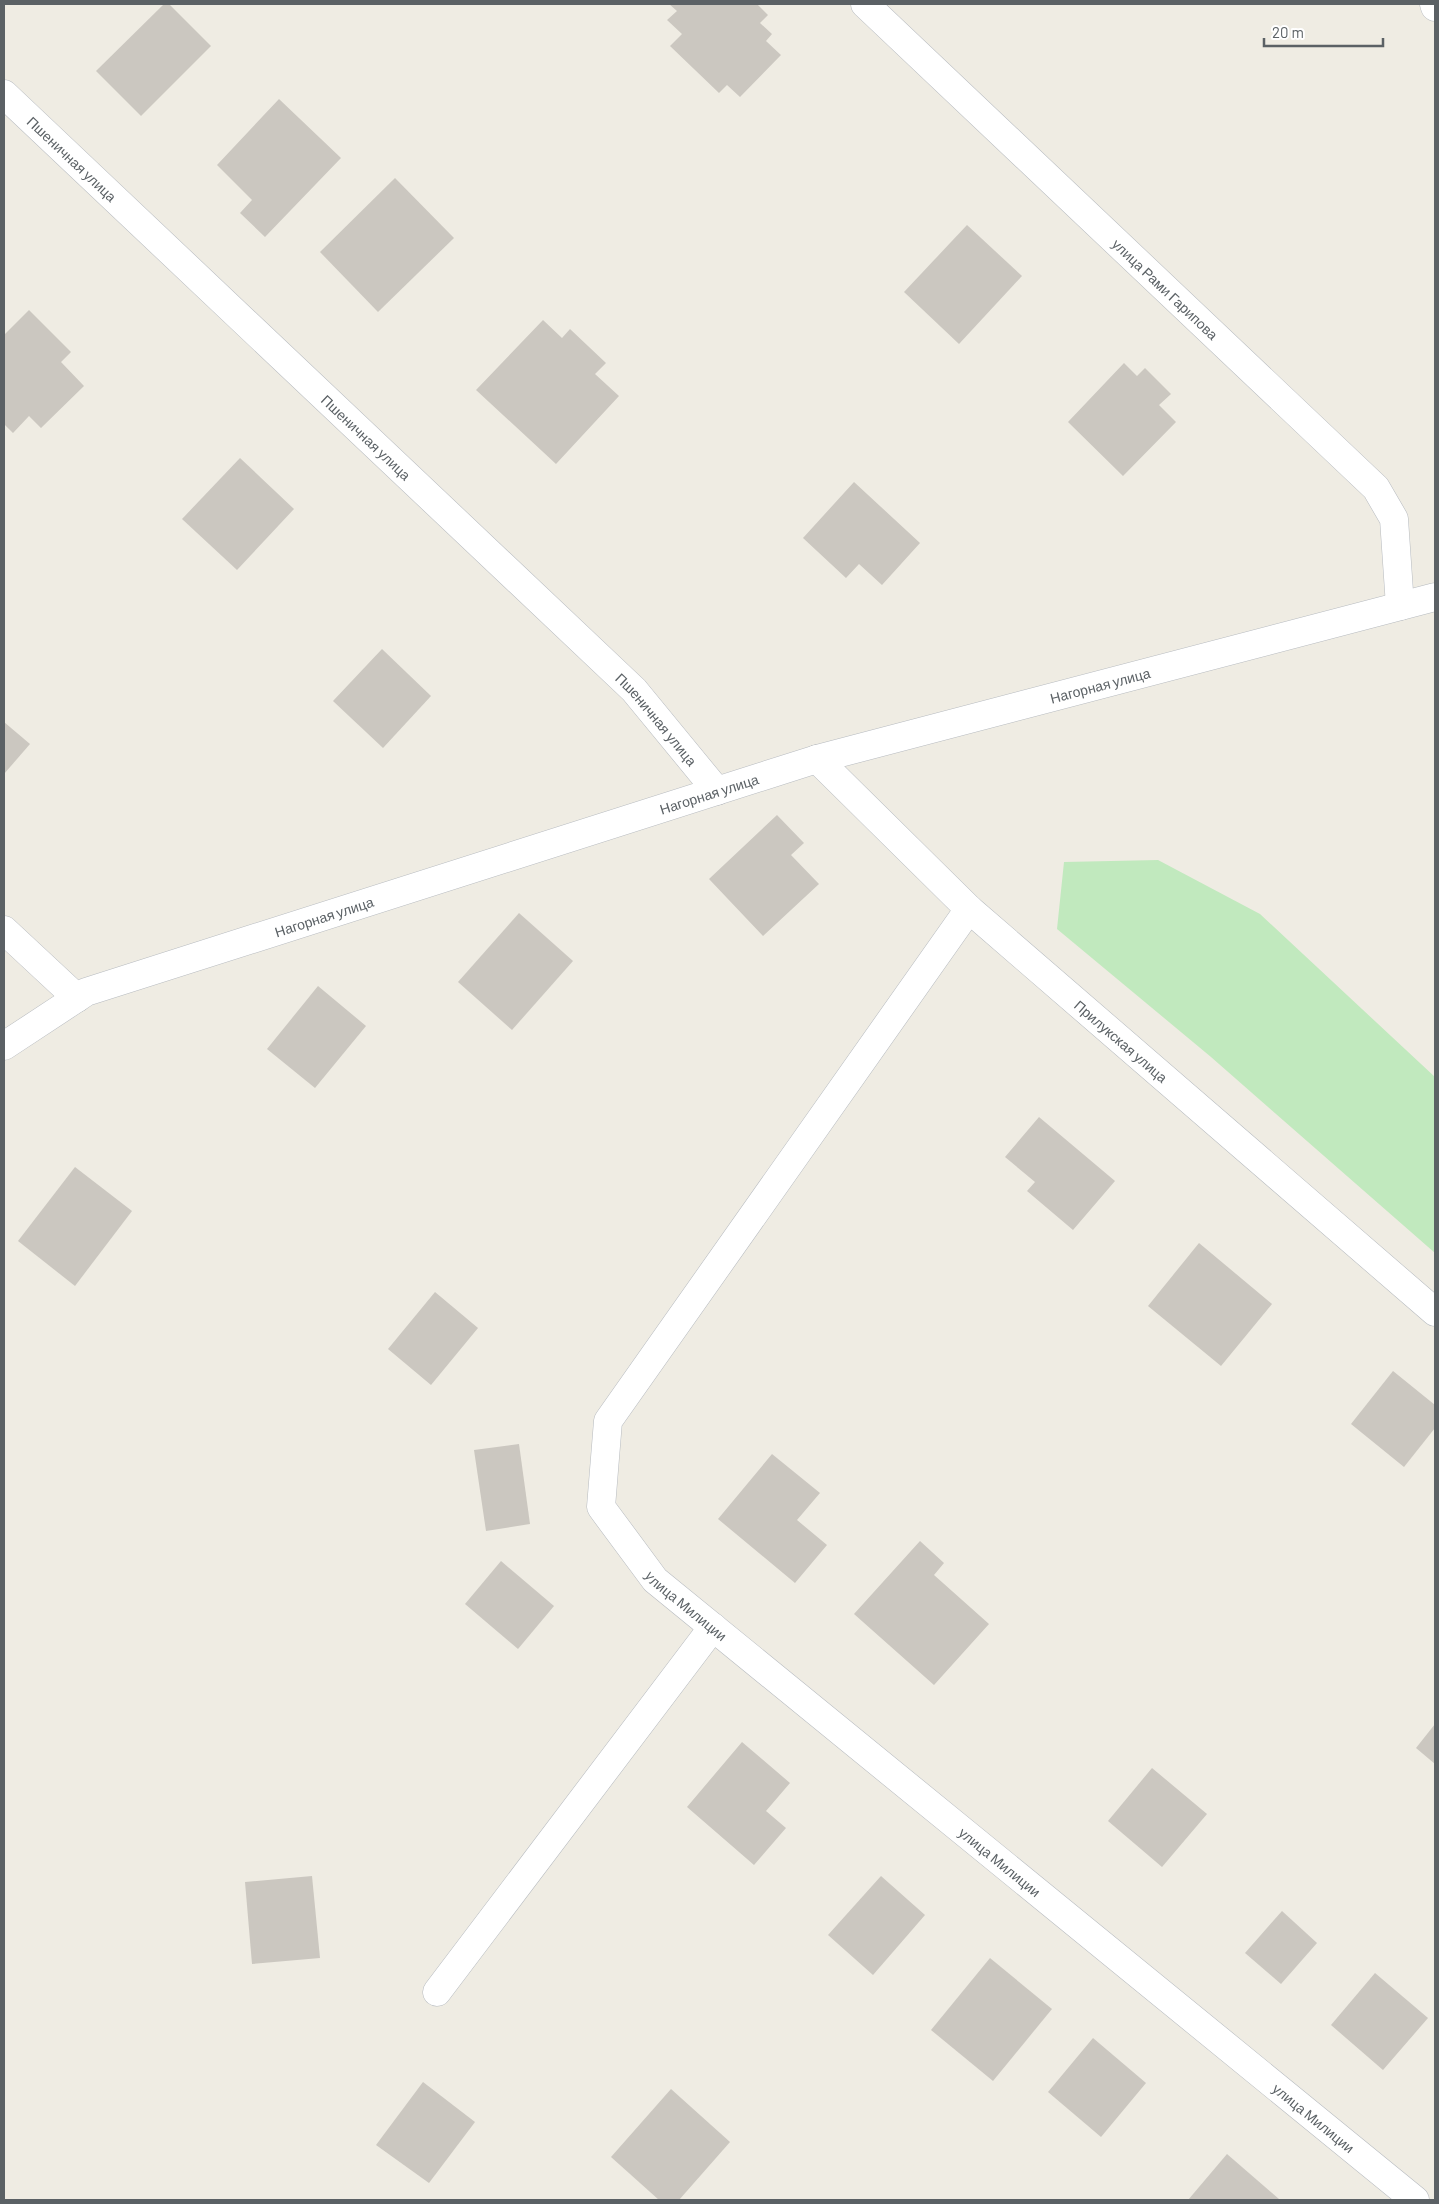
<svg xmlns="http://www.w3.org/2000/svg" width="1439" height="2204" font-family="Barlow,sans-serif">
  <rect width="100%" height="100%" fill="#efece3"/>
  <!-- green -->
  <polygon fill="#c1e9be" points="1158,860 1260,914 1435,1077 1435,1253 1211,1057 1057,929 1064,862"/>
  <!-- building -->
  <g fill="#cbc7c0">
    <polygon points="164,4 169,4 211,46 141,116 96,71"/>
    <polygon points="669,4 757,4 768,15 760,23 772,34 766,41 781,55 740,97 727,85 719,93 670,46 682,34 667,20 677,11"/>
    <polygon points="279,99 341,158 265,237 240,213 252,200 217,165"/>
    <polygon points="395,178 454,238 378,312 320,252"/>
    <polygon points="967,225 1022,276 959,344 904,292"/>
    <polygon points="29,310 71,352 61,362 84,386 41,428 29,416 13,433 4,424 4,335"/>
    <polygon points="543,320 562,338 570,329 606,363 595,374 619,396 556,464 476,390"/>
    <polygon points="1124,363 1137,376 1145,368 1171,394 1159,405 1176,422 1123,476 1068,422"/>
    <polygon points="240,458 294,509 237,570 182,519"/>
    <polygon points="854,482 920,543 882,585 859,564 846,578 803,538"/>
    <polygon points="382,649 431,696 383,748 333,701"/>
    <polygon points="4,722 30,744 4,774"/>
    <polygon points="777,815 804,843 791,855 819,884 763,936 709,879"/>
    <polygon points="519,913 573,961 512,1030 458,982"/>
    <polygon points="318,986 366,1026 315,1088 267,1049"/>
    <polygon points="1039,1117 1115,1181 1073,1230 1027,1191 1035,1182 1005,1157"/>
    <polygon points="75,1167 132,1211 75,1286 18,1241"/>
    <polygon points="1199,1243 1272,1304 1221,1366 1148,1306"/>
    <polygon points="435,1292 478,1328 431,1385 388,1349"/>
    <polygon points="1393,1371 1435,1405 1435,1428 1404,1467 1351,1424"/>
    <polygon points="519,1444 530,1524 486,1531 474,1450"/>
    <polygon points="772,1454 820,1493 797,1520 827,1545 795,1583 718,1519"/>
    <polygon points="920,1541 944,1563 934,1575 989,1624 934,1685 854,1614"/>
    <polygon points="501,1561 554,1606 518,1649 465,1604"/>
    <polygon points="1435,1724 1435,1764 1416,1748"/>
    <polygon points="742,1742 790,1783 766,1811 786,1828 754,1865 687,1807"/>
    <polygon points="1152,1768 1207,1814 1162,1867 1108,1821"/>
    <polygon points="312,1876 320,1958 252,1964 245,1882"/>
    <polygon points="881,1876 925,1915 873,1975 828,1935"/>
    <polygon points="1282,1911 1317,1943 1281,1984 1245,1953"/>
    <polygon points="990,1958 1052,2009 993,2081 931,2030"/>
    <polygon points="1375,1973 1428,2018 1383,2070 1331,2025"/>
    <polygon points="1093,2038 1146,2083 1101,2137 1048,2092"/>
    <polygon points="423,2082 475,2122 429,2183 376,2145"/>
    <polygon points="671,2089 730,2142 679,2200 659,2200 611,2157"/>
    <polygon points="1227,2154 1279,2199 1278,2200 1188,2200"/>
  </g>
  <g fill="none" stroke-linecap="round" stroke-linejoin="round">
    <defs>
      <g id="minor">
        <path id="s1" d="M865 4 1376 488 1394 519 1400 606"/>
        <polyline points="1434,4 1435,7"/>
        <path id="s2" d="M4 94 634 690 717 791"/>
        <path id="s3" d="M817 759 969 909 1435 1312"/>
        <path id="s4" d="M969 909 608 1421 601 1507 655 1580 1415 2200"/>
        <polyline points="4,930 77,998"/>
        <path id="s5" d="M4 1046 86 992 817 759 1435 597"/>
        <polyline points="437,1992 713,1627"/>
      </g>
    </defs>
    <!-- minor casing -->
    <use href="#minor" stroke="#b6babf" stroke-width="29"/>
    <!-- minor -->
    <use href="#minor" stroke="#fff" stroke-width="28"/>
  </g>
  <g text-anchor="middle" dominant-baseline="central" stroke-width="4.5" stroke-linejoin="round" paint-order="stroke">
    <!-- street labels -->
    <g font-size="14" fill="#5b6165" stroke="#fff">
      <text stroke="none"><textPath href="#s2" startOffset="94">Пшеничная улица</textPath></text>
      <text stroke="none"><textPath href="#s1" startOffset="414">улица Рами Гарипова</textPath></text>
      <text stroke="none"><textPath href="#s2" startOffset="499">Пшеничная улица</textPath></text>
      <text stroke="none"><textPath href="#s5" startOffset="1158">Нагорная улица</textPath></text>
      <text stroke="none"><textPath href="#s2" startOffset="904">Пшеничная улица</textPath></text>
      <text stroke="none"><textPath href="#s5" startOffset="752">Нагорная улица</textPath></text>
      <text stroke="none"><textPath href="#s5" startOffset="348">Нагорная улица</textPath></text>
      <text stroke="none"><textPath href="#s3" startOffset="415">Прилукская улица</textPath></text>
      <text stroke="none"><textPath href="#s4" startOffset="844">улица Милиции</textPath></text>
      <text stroke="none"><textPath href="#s4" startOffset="1249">улица Милиции</textPath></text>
      <text stroke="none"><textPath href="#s4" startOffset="1654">улица Милиции</textPath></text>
    </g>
  </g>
  <!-- border -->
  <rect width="1439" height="2204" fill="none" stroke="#5b6165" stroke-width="10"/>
  <!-- scale -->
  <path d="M1264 38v8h119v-8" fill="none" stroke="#5b6165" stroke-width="2.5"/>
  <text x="1272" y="38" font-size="15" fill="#5b6165" stroke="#ffffff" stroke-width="4" paint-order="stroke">20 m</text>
</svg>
